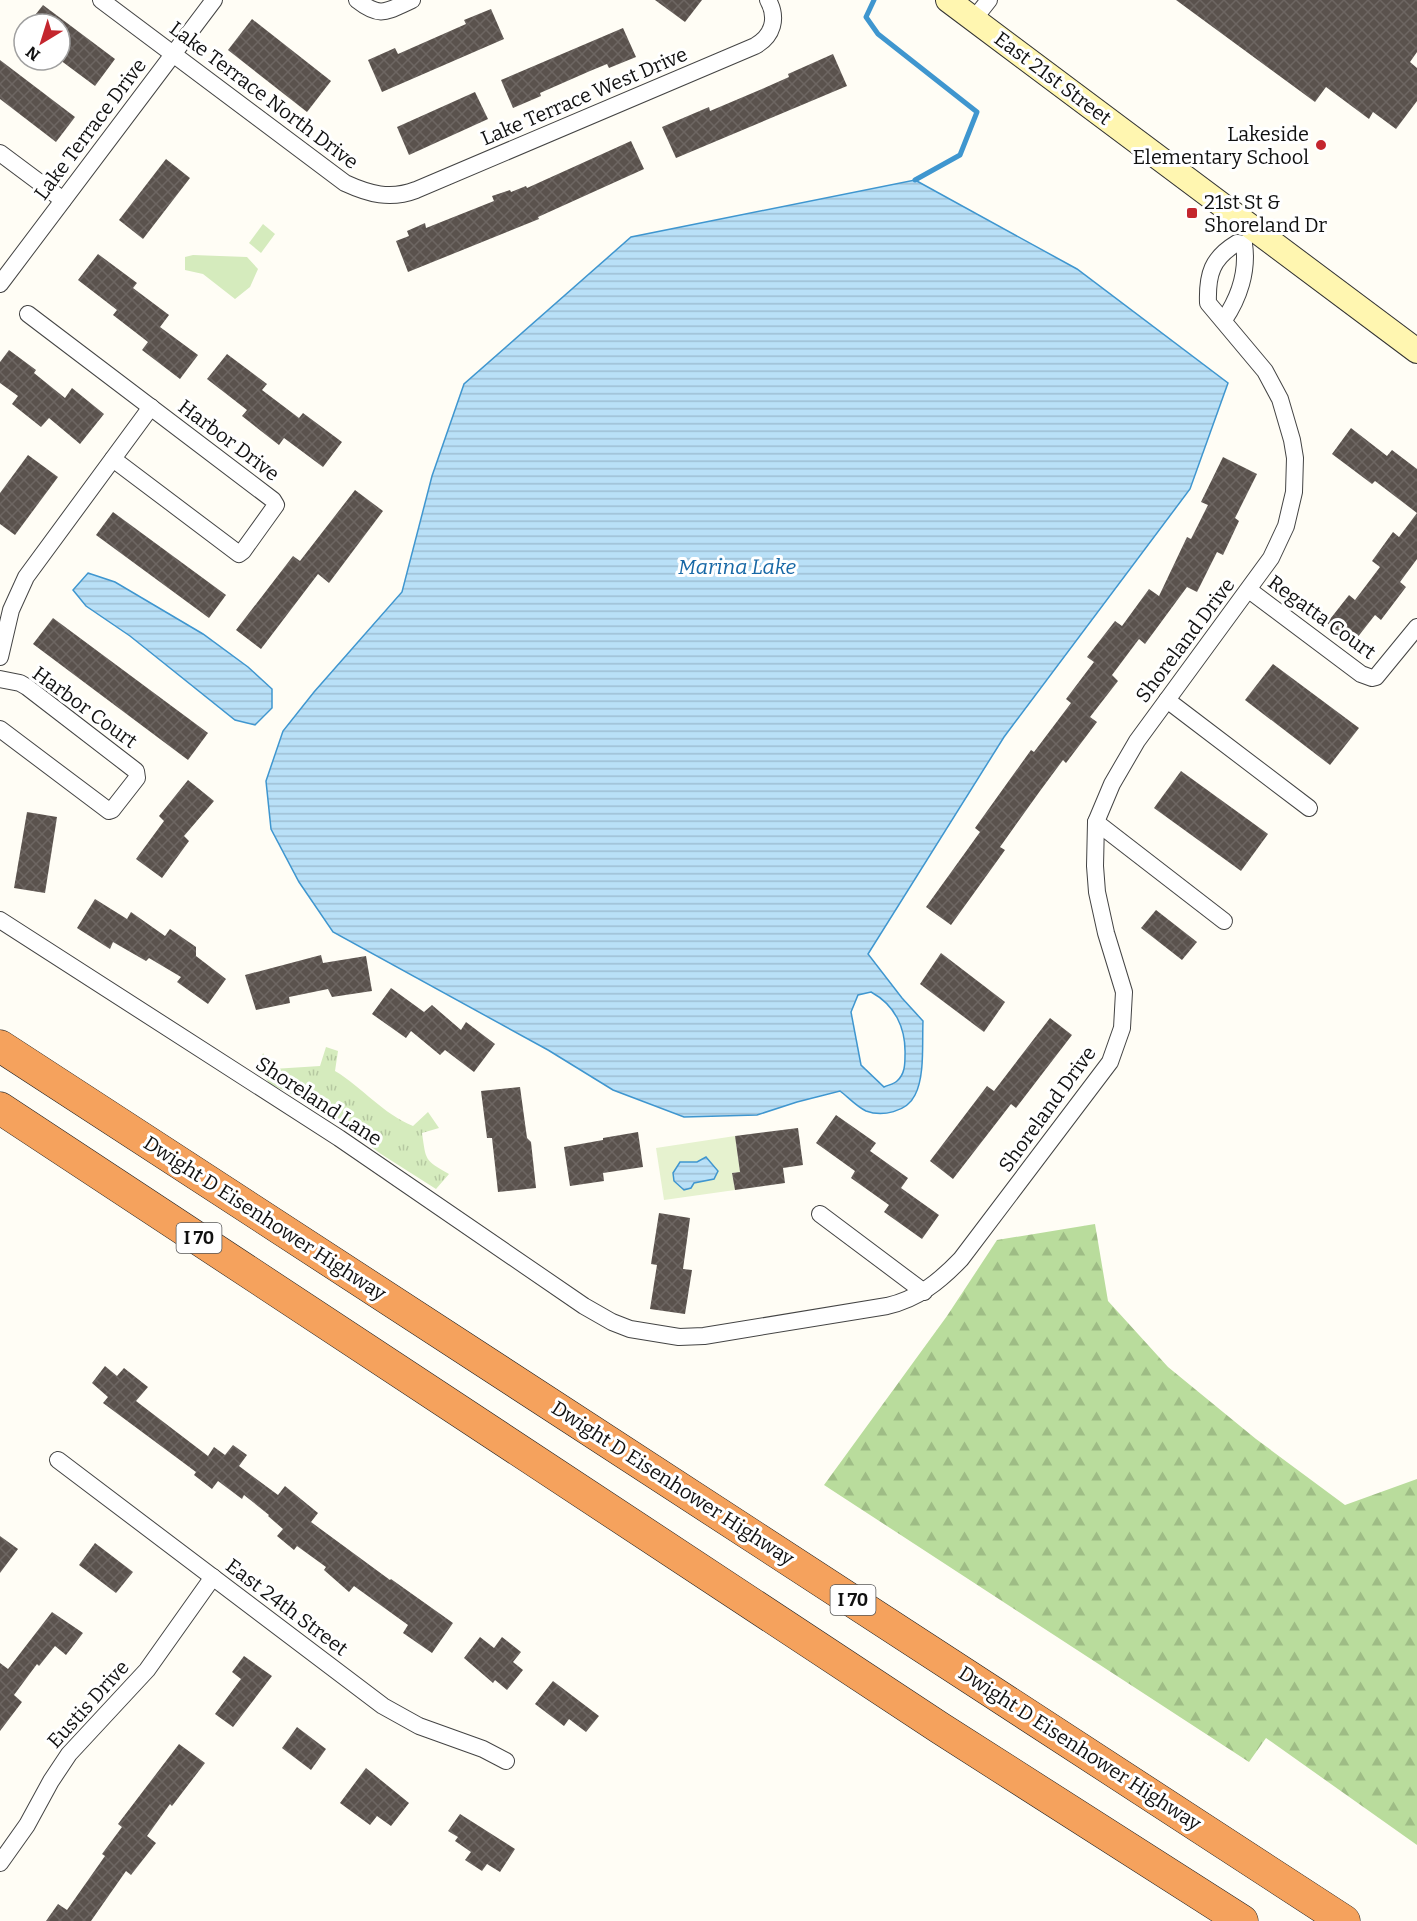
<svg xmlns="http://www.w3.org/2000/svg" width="1417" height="1921" font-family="Bitter,serif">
  <defs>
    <pattern id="grass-tufts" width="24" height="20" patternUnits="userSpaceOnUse" patternTransform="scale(1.5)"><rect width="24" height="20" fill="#d5ebbd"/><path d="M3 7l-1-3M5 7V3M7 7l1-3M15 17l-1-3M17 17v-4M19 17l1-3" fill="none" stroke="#b6c8a1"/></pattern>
    <pattern id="forest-firs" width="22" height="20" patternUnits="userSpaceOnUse" patternTransform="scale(1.5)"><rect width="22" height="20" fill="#b9dc9c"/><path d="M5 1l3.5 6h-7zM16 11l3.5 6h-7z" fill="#9ebc85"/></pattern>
    <pattern id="water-rules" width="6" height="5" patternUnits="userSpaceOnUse" patternTransform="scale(1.5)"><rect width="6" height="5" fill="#b9e0f7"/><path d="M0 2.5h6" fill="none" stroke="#9ebfd3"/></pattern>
    <pattern id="building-cross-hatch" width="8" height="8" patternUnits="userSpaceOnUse" patternTransform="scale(1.5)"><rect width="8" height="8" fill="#5a524d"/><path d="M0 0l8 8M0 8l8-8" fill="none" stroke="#6d6662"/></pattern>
  </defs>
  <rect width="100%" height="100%" fill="#fffdf5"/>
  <!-- grass -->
  <path fill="url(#grass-tufts)" d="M326 1047 338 1051 335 1071C362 1087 383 1114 413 1126L428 1112 439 1128 422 1133C426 1160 424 1160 449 1174L436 1189 381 1154 334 1119 296 1096 270 1084 258 1068 263 1053 273 1069 320 1066Z"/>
  <!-- forest -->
  <polygon fill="url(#forest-firs)" points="1095,1224 1108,1301 1168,1367 1256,1439 1345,1505 1417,1479 1417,1845 1266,1738 1249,1762 824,1485 947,1316 997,1240"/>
  <!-- park -->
  <g fill="#d5ebbd">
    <polygon points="263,224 275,234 261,253 249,243"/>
    <polygon points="193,255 247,257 258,269 250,287 235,299 203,274 185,270 185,257"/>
  </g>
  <!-- pitch -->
  <polygon fill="#e6f2cf" points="735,1136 740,1172 732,1173 735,1190 664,1200 656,1148"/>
  <!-- water -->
  <g fill="url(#water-rules)" stroke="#3f96cf" stroke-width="1.5" fill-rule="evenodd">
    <path d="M915 180 1077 269 1228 383 1190 489 1004 737 868 954 902 998 923 1021C922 1043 925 1076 915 1095 907 1112 882 1117 866 1111 857 1107 848 1097 840 1091L797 1102 757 1115 684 1117 613 1090 548 1050 333 932 299 882 271 829 266 781 283 731 314 692 402 592 432 476 464 384 631 237ZM871 992C895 1005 906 1028 905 1055 905 1064 905 1074 897 1081 894 1084 888 1085 884 1087L861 1065 851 1012 858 995Z"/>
    <polygon points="88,573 115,582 203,634 248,667 272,689 272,708 255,725 235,720 130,636 86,606 73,590"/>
    <polygon points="706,1157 718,1171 714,1179 694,1183 691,1188 684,1190 674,1181 673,1173 680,1162 697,1162"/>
  </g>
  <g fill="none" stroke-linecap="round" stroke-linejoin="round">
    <!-- stream -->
    <polyline stroke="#3f96cf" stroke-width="5" points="874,0 866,17 878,34 977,112 960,155 915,180"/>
  </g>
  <!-- building -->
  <g fill="url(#building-cross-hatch)">
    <polygon points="655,0 702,0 685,22"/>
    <polygon points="1176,0 1417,0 1417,52 1410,62 1417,68 1417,101 1396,129 1373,112 1369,119 1326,87 1315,102"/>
    <polygon points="43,5 115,59 95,86 60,60 60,24 28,24"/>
    <polygon points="491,9 504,39 382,92 368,60 395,48 398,54 466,24 464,20"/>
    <polygon points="252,19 331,81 307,112 228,50"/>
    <polygon points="623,28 636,57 609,68 607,64 590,71 540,93 541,96 513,108 501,80"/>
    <polygon points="833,54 847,86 676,158 662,127 709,107 710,111 762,89 789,77 788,74"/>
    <polygon points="0,60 75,117 56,142 0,99"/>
    <polygon points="475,92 488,119 409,155 397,127"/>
    <polygon points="631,141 644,169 538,217 539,219 408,272 396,241 409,236 407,231 425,223 426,228 494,201 492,196 510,190 511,192 526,186 527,188"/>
    <polygon points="166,159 190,178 143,239 119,220"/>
    <polygon points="98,254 137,283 133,288 169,315 160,327 198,355 180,379 142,350 148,342 113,315 117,310 78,280"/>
    <polygon points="9,350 36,370 34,373 65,398 72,388 104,414 80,444 49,418 41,427 12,404 18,396 0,383 0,362"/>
    <polygon points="227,354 267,384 262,390 299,418 303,413 342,442 323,467 284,438 279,445 261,431 242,416 247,410 207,379"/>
    <polygon points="1351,428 1387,456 1392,450 1417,469 1417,513 1375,481 1372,484 1332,454"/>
    <polygon points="28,455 58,477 15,535 0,524 0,493"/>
    <polygon points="1223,457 1257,474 1235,518 1239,521 1223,555 1217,552 1197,592 1187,587 1145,644 1139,639 1112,675 1118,681 1090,717 1097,722 1066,763 1063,760 1040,791 1000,847 1005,850 951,925 926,907 980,832 975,828 1031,750 1034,752 1071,703 1066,699 1094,662 1087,657 1115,621 1122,626 1149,589 1159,596 1187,537 1191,539 1208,505 1201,502"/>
    <polygon points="355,490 383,511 329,583 318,574 261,649 236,630 293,556 300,561"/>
    <polygon points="113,512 226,595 209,618 96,535"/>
    <polygon points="1417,513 1417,559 1400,582 1406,587 1381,620 1375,615 1353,643 1327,623 1349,595 1355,600 1380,567 1372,561 1393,532 1399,537"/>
    <polygon points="53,618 208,733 188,760 33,644"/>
    <polygon points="1273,664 1359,728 1330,765 1245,700"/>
    <polygon points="1181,771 1268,834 1241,871 1154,808"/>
    <polygon points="188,780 214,801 184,836 189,841 162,878 136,859 164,821 159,816"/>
    <polygon points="27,812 57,817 45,893 14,888"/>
    <polygon points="95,899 127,919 131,912 165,936 170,929 196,947 196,956 226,979 208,1004 177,982 181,977 149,958 146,961 113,942 110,949 77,928"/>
    <polygon points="1156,910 1197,942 1182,960 1141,928"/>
    <polygon points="941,953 1005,1002 984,1032 920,984"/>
    <polygon points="321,955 323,963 366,956 372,991 332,997 328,989 289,997 290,1003 256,1010 245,975"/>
    <polygon points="391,988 424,1012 432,1005 461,1030 466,1022 495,1044 474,1072 445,1050 440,1055 411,1031 406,1038 372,1014"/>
    <polygon points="1050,1018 1072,1035 1016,1108 1011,1104 953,1179 930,1161 987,1086 994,1091"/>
    <polygon points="520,1087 527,1138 531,1142 536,1188 498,1192 492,1138 487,1138 481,1091"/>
    <polygon points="836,1115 876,1143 870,1151 908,1178 901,1188 939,1215 922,1239 884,1212 889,1205 851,1178 855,1171 816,1143"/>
    <polygon points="798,1128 803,1165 783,1168 785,1183 735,1190 732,1173 740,1172 735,1136"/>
    <polygon points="638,1132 643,1167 603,1173 604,1181 570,1186 564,1147 603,1140 603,1138"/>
    <polygon points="659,1213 690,1218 683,1269 692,1270 685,1314 650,1309 657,1265 651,1264"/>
    <polygon points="105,1366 117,1376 124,1368 148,1387 136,1401 208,1456 214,1447 225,1455 233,1445 247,1455 239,1466 278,1495 285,1486 318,1513 311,1522 390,1580 391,1579 453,1623 432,1653 403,1633 408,1625 354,1586 349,1592 324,1570 326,1567 297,1546 294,1550 277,1536 283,1529 268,1516 269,1515 244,1495 242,1499 218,1481 212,1489 194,1475 196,1472 103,1403 108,1397 92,1383"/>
    <polygon points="0,1536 18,1549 0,1573"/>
    <polygon points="95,1543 133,1572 116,1593 79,1565"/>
    <polygon points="52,1612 83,1633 66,1655 55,1646 39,1666 37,1664 14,1695 22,1702 0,1731 0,1663 8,1669"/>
    <polygon points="480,1637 494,1648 502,1637 521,1652 513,1662 523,1670 507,1690 495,1680 493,1683 464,1658"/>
    <polygon points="244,1656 272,1676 233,1727 215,1714 241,1679 232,1672"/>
    <polygon points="553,1681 599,1716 586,1732 569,1719 564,1726 535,1704"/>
    <polygon points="297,1727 326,1749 311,1770 282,1748"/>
    <polygon points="179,1744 205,1763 172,1806 170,1804 147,1836 156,1843 131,1875 126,1871 91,1921 46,1921 58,1904 67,1910 105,1856 102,1854 122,1827 118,1824"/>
    <polygon points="366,1768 409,1803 391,1826 377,1816 370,1825 340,1803"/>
    <polygon points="460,1814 515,1849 500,1872 487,1864 482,1871 465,1860 471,1852 455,1841 458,1837 448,1831"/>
  </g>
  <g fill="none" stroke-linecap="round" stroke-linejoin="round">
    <defs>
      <g id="minor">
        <path d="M101 0 345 183C369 194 390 200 416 190L755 46C773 36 778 18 768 0"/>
        <path d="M357 0C381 19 387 11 412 0"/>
        <polyline points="974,19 989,0"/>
        <polyline points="0,153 63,200"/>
        <polyline points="0,284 214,0"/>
        <polyline points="28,314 273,500 276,505 243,551 239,554 113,459"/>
        <path d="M1224 320C1239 298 1248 271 1244 244"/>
        <polyline points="1249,590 1361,674 1372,678 1376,677 1417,627"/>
        <polyline points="0,657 11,610 26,577 151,407"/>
        <polyline points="0,679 20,683 27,687 136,771 137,778 112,810 109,811 0,729"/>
        <polyline points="1167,700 1309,808"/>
        <polyline points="1096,822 1224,921"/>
        <path d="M0 920 339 1138 584 1306 612 1322 630 1329 679 1337 704 1336 887 1306C918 1299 940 1281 961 1259L1110 1062 1122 1028 1124 992 1106 933 1097 892 1095 866 1096 822 1112 784 1137 741 1271 558 1286 526 1294 492 1295 458 1292 440 1280 399 1265 371 1208 303C1207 274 1212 258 1237 243L1244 244"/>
        <polyline points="820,1214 924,1292"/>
        <polyline points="58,1460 383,1706 419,1726 483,1749 506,1761"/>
        <polyline points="0,1863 27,1825 51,1781 69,1754 147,1670 213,1577"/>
      </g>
      <polyline id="secondary" points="948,0 1417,351"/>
      <g id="motorway">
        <polyline points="0,1046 1344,1921"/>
        <polyline points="0,1108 940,1728 1242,1921"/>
      </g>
    </defs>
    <!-- minor casing -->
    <use href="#minor" stroke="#444" stroke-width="18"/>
    <!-- secondary casing -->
    <use href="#secondary" stroke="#333" stroke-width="26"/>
    <!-- motorway casing -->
    <use href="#motorway" stroke="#222" stroke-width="33"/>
    <!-- minor -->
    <use href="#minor" stroke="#fff" stroke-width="16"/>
    <!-- secondary -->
    <use href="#secondary" stroke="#fff6b0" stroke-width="24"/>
    <!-- motorway -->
    <use href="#motorway" stroke="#f5a25d" stroke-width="32"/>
  </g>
  <!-- markers -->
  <g fill="#c4262e" stroke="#fff" stroke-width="2">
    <circle cx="1321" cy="145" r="6"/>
    <rect x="1186" y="207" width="12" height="12" rx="3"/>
  </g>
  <g text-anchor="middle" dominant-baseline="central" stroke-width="6" stroke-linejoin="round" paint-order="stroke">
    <!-- shield labels -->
    <g fill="#fff" stroke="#585858" stroke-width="1.5">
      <rect x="176.5" y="1223" width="45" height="30" rx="4.5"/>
      <rect x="830.5" y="1585" width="45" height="30" rx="4.5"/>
    </g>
    <g font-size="18" font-weight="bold" fill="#111">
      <text x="199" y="1238">I 70</text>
      <text x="853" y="1600">I 70</text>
    </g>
    <!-- street labels -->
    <g font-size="20" fill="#111" stroke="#fff">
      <text transform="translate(1053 78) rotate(37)">East 21st Street</text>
      <text transform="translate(264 95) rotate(37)">Lake Terrace North Drive</text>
      <text transform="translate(584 96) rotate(-23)">Lake Terrace West Drive</text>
      <text transform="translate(90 129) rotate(-53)">Lake Terrace Drive</text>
      <text transform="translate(229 440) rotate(37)">Harbor Drive</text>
      <text transform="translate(1322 617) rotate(36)">Regatta Court</text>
      <text transform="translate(1185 640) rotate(-53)">Shoreland Drive</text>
      <text transform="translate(85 707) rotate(36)">Harbor Court</text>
      <text transform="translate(319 1101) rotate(33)">Shoreland Lane</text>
      <text transform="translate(1047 1109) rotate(-54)">Shoreland Drive</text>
      <text transform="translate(265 1218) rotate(33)">Dwight D Eisenhower Highway</text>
      <text transform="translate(673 1483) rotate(33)">Dwight D Eisenhower Highway</text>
      <text transform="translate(287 1607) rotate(37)">East 24th Street</text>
      <text transform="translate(88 1704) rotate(-48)">Eustis Drive</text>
      <text transform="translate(1080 1748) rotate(33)">Dwight D Eisenhower Highway</text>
    </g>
    <!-- poi labels -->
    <g font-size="20" fill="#111" stroke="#fff" text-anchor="end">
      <text x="1309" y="134">Lakeside<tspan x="1309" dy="23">Elementary School</tspan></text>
      <text x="1204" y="202" text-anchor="start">21st St &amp;<tspan x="1204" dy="23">Shoreland Dr</tspan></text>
    </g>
    <!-- water labels -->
    <g font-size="21" font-style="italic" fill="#1768a6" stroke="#fff">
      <text x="737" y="567">Marina Lake</text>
    </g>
  </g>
  <!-- north arrow -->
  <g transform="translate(42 42) rotate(218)"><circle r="28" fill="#ffffff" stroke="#a0a0a0" stroke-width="1.5"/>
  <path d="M0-4.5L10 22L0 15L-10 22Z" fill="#c4262e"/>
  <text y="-9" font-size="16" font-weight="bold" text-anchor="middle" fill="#111111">N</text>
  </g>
</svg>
